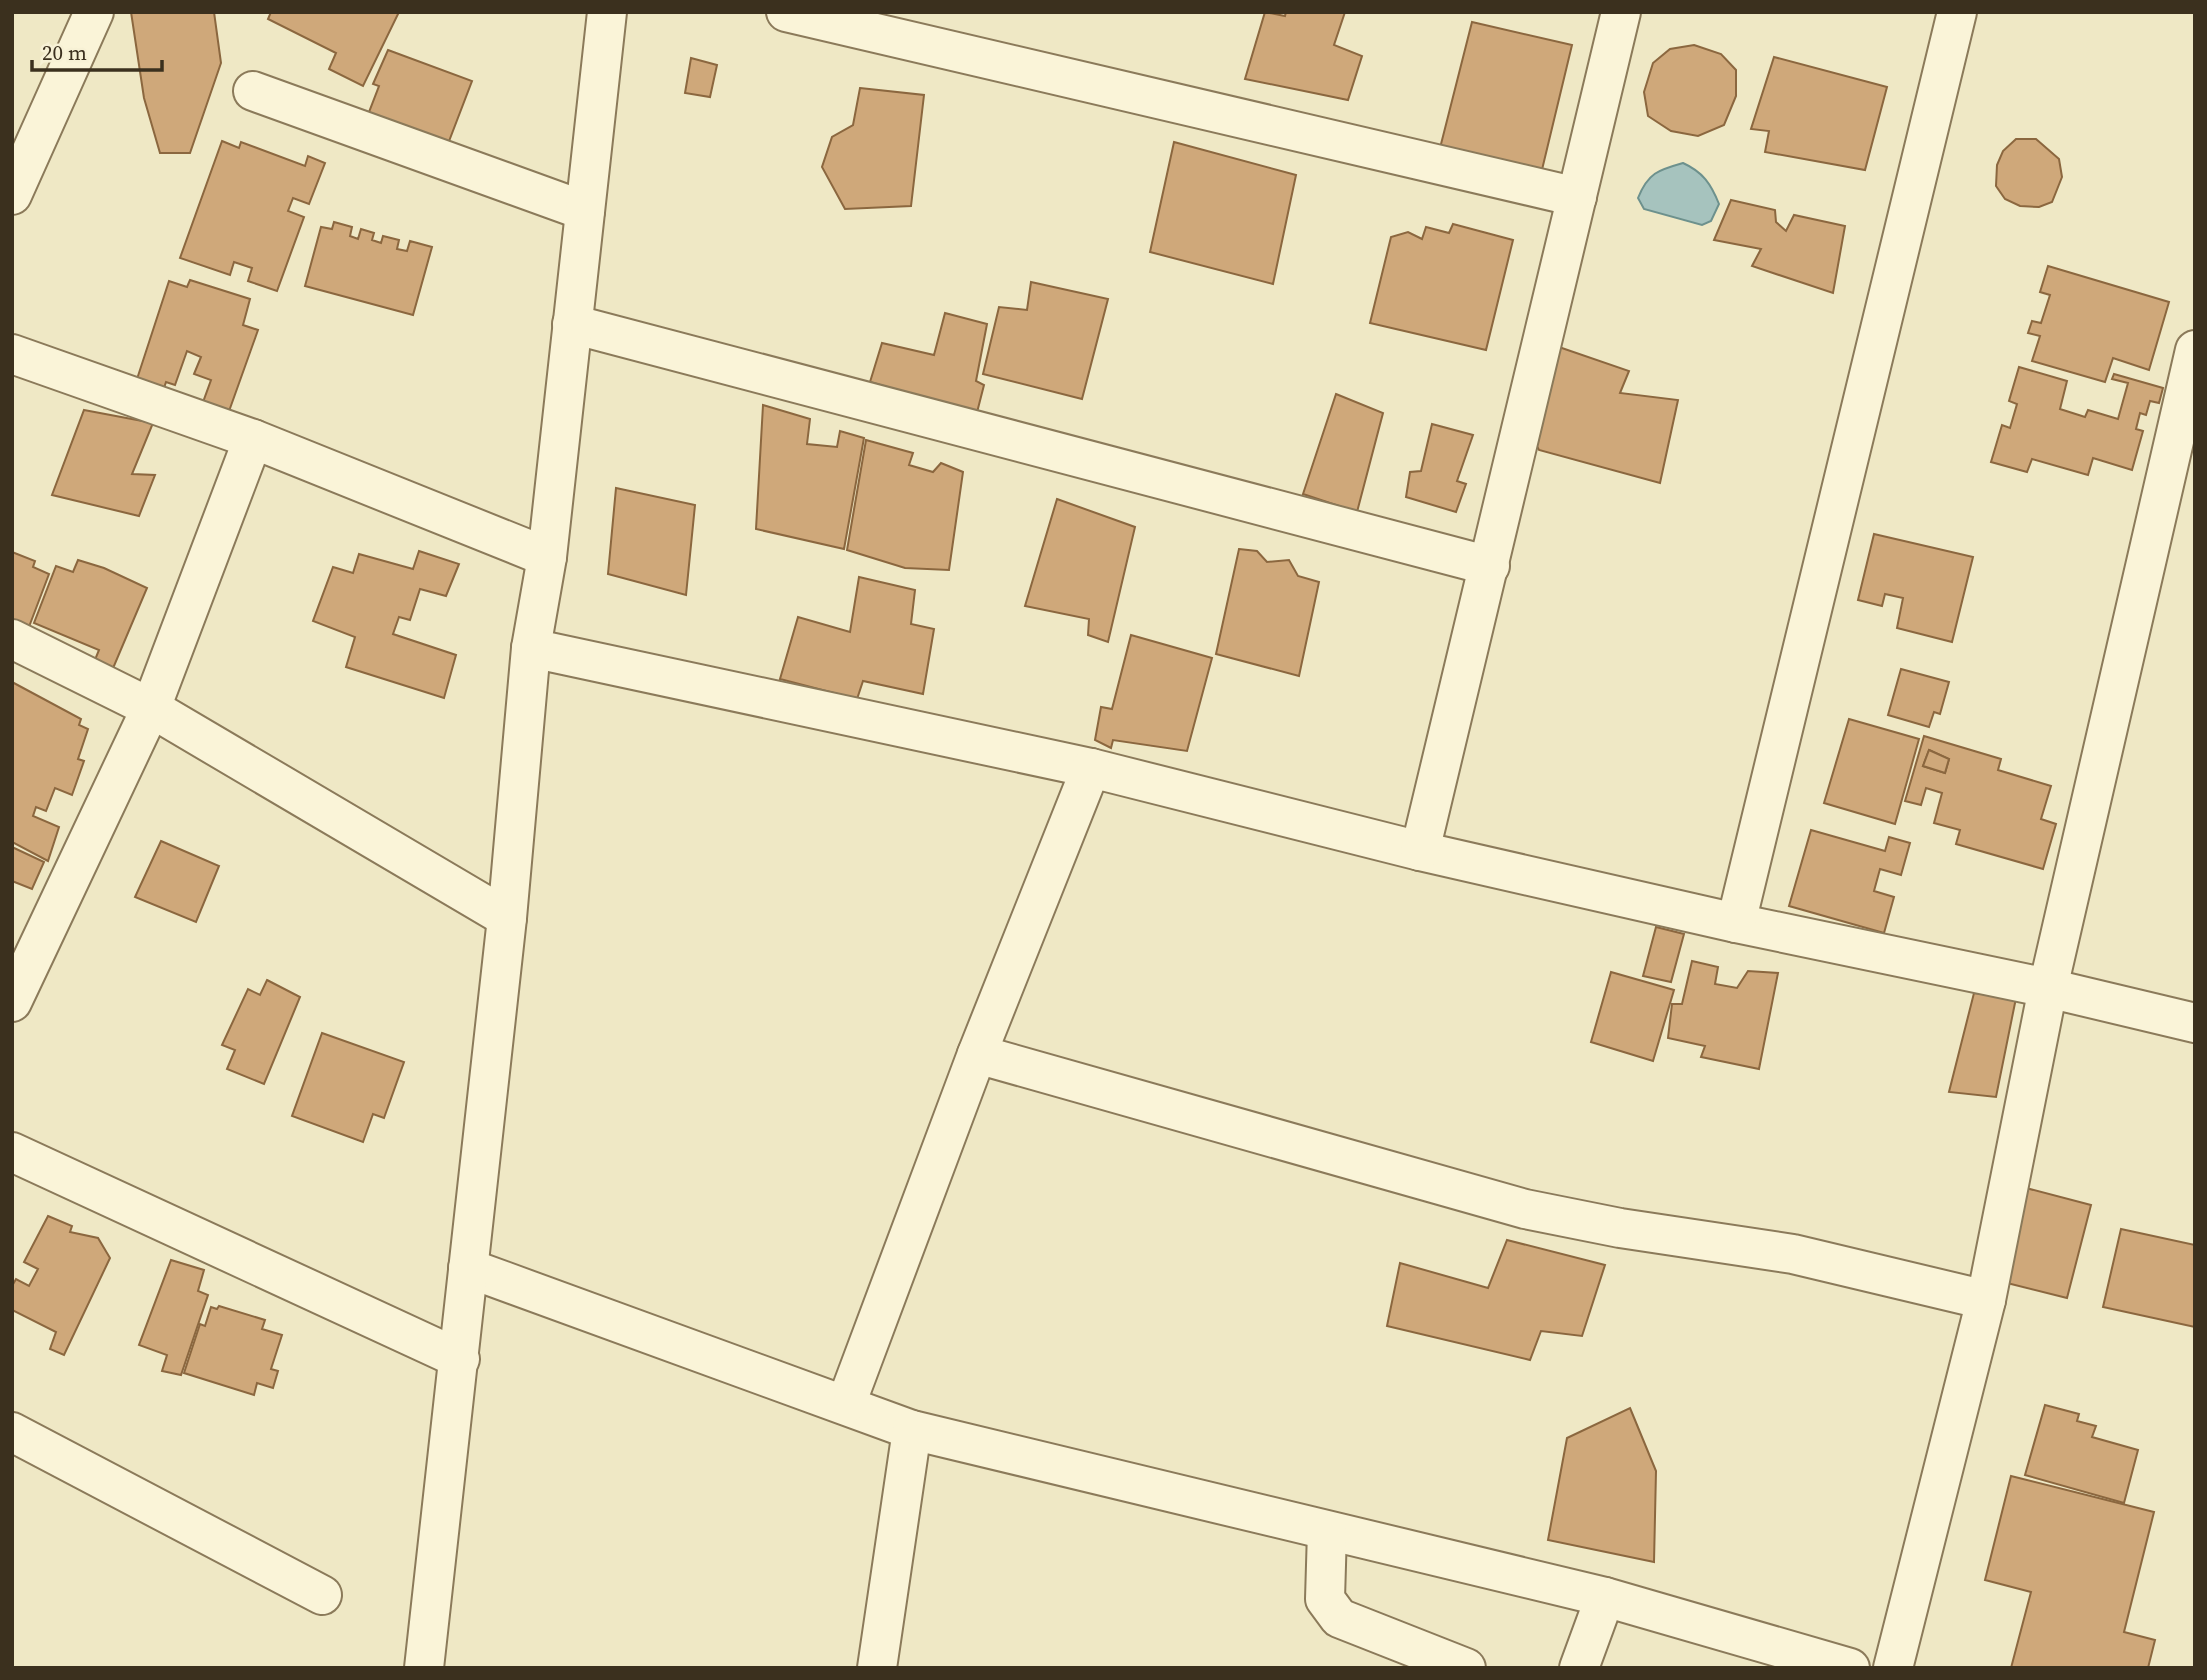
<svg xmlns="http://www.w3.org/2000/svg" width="2207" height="1680" font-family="'Source Serif 4',serif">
  <rect width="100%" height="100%" fill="#efe8c5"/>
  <!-- water -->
  <path fill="#a6c3be" stroke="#6d918d" stroke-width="2" d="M1683 163C1703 172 1711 184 1719 204L1711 221 1702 225 1644 209 1638 198C1648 173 1658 170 1683 163Z"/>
  <!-- building -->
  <g fill="#cfa87a" stroke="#8b673f" stroke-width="2" fill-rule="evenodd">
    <polygon points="131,12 214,12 221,63 190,153 160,153 144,98"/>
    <polygon points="271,12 399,12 363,86 329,69 336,53 268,19"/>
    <polygon points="1265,12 1285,16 1286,12 1345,12 1334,45 1362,56 1348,100 1245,79"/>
    <polygon points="1472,22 1572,45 1540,178 1439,152"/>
    <polygon points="1694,45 1721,54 1736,70 1736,96 1724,125 1698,136 1671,131 1648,116 1644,92 1653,63 1670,49"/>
    <polygon points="388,50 472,81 446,149 366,120 379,86 373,84"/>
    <polygon points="1774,57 1887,87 1865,170 1765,152 1769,131 1751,129"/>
    <polygon points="691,58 717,65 710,97 685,93"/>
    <polygon points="860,88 924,95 911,206 845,209 822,167 832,137 853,125"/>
    <polygon points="2016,139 2036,139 2059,159 2062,177 2052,202 2039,207 2020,206 2005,199 1996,186 1997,165 2003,151"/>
    <polygon points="222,141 239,148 241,142 305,166 308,156 325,163 309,204 293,198 288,211 304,217 277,291 248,281 252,268 234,262 230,275 180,258"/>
    <polygon points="1174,142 1296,175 1273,284 1150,252"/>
    <polygon points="1731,200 1775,210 1776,222 1786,231 1794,215 1845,226 1833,293 1752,266 1761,249 1714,240"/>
    <polygon points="334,222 352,227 350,236 358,239 361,229 374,233 372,240 381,243 383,236 399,240 397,249 407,251 410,241 432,247 413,315 305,286 321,227 332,229"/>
    <polygon points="1453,224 1513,240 1486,350 1370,323 1391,237 1408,232 1422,239 1426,227 1449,233"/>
    <polygon points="2048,266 2169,302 2149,370 2113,358 2105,382 2032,361 2040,336 2028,333 2032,321 2041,323 2050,295 2040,292"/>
    <polygon points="190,280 250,299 243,325 258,330 228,414 202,405 211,380 194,374 201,357 187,351 175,385 166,382 164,388 137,379 169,281 187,287"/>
    <polygon points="1031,282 1108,299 1082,399 983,374 999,307 1027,310"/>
    <polygon points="945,313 987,324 976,381 984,385 973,428 949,405 870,382 882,343 934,355"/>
    <polygon points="1556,346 1629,371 1620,393 1678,400 1660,483 1539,450 1533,439"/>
    <polygon points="2019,367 2067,381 2060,409 2085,417 2088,410 2118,419 2128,383 2112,379 2114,374 2163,388 2159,403 2150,401 2146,415 2140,413 2136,429 2143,431 2132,470 2093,458 2088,475 2032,459 2027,472 1991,462 2002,425 2010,428 2017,404 2009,401"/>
    <polygon points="1336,394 1383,413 1357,512 1303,494"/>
    <polygon points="763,405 810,419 807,444 837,447 840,431 864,438 844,549 756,529"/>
    <polygon points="84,410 153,423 132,474 155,475 139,516 52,495"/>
    <polygon points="1432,424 1473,435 1457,481 1466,484 1456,512 1406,497 1410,472 1421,471"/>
    <polygon points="866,440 913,453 909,465 933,472 941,463 963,472 949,570 905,568 847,550"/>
    <polygon points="616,488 695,505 686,595 608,574"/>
    <polygon points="1057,499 1135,527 1108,642 1088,635 1089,619 1025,606"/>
    <polygon points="1874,534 1973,557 1952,642 1897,628 1903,598 1885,594 1882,606 1858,600"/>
    <polygon points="1239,549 1257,551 1267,562 1289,560 1298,576 1319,582 1299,676 1216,654"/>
    <polygon points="419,551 459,564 446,596 420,589 410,620 399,617 393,634 456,655 444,698 346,667 355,637 313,621 333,567 353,573 359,554 413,569"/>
    <polygon points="12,552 35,561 33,567 49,574 27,632 12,626"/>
    <polygon points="78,560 104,568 147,588 111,673 92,667 99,650 34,623 56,566 73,572"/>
    <polygon points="859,577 915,590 911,624 934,629 923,694 863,681 857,699 780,679 798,617 850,632"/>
    <polygon points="1131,635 1212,658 1187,751 1113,740 1111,748 1095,740 1101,707 1112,709"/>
    <polygon points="1901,669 1949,682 1940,714 1934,712 1929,727 1888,715"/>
    <polygon points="12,682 81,719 79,725 88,729 78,759 84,761 72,795 55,788 46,811 36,807 33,816 59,827 48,861 12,842"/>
    <polygon points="1849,719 1919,739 1895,824 1824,803"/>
    <path d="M1924 736 2001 759 1998 770 2051 786 2041 819 2056 824 2043 869 1956 844 1960 830 1934 823 1942 793 1926 788 1921 805 1905 801ZM1929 750 1949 759 1945 773 1923 766Z"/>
    <polygon points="1929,750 1949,759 1945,773 1923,766"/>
    <polygon points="1811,830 1885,851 1889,837 1910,843 1901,875 1880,869 1874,891 1894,897 1884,933 1789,906"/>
    <polygon points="161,841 219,866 196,922 135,897"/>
    <polygon points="12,847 44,862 32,889 12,881"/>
    <polygon points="1656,927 1684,934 1671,982 1643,976"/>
    <polygon points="1692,961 1718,967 1715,984 1737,988 1748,971 1778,973 1759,1069 1701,1057 1705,1046 1668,1038 1672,1004 1682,1004"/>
    <polygon points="1611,972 1674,990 1653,1061 1591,1042"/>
    <polygon points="267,980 300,997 264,1084 227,1069 235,1050 222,1045 248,989 260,995"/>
    <polygon points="1974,993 2016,998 1996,1097 1949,1092"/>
    <polygon points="322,1033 404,1062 384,1118 373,1114 363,1142 292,1116"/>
    <polygon points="2026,1188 2091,1205 2067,1298 2003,1282"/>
    <polygon points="48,1216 72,1226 70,1232 98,1238 110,1258 64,1355 50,1349 56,1332 12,1310 12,1286 16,1279 29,1286 38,1269 24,1262"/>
    <polygon points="2121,1229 2195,1245 2195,1327 2103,1307"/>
    <polygon points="1507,1240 1605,1265 1582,1336 1541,1331 1530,1360 1387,1326 1400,1263 1488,1288"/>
    <polygon points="171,1260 204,1270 198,1291 208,1295 181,1375 162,1371 167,1355 139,1345"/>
    <polygon points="219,1306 265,1320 262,1329 282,1335 271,1369 278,1371 273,1388 257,1383 254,1395 184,1373 200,1324 205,1326 211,1307 217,1309"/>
    <polygon points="2045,1405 2079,1414 2077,1421 2096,1426 2092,1437 2138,1450 2124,1503 2025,1475"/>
    <polygon points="1630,1408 1656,1471 1654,1562 1548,1540 1567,1438"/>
    <polygon points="2011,1476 2154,1512 2124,1632 2155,1640 2148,1668 2011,1668 2031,1592 1985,1580"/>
  </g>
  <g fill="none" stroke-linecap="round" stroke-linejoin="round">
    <defs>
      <g id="minor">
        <polyline points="786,12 1577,197"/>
        <polyline points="253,91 585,211"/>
        <polyline points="12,195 94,12"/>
        <polyline points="572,324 1490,566"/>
        <polyline points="12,354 253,439 547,557"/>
        <polyline points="12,639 151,708 507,918"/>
        <polyline points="531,648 1091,768 1420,851 1736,923 2048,988 2195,1023"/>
        <polyline points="1420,851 1621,12"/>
        <polyline points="1736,923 1957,12"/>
        <polyline points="12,1002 151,708 253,439"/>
        <polyline points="977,1054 1525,1209 1620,1228 1793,1254 1986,1300"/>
        <polyline points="12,1152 460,1359"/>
        <polyline points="468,1268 912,1430 1605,1597 1850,1668"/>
        <polyline points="846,1404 977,1054 1091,768"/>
        <polyline points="12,1432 322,1595"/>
        <polyline points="1327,1531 1325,1599 1339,1618 1466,1668"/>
        <polyline points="424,1668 507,918 531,648 547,557 607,12"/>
        <polyline points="877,1668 912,1430"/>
        <polyline points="1579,1668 1605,1597"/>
        <polyline points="1893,1668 1986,1300 2048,988 2195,350"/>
      </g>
    </defs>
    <!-- minor casing -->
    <use href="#minor" stroke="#8b7a5a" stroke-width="42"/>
    <!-- minor -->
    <use href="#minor" stroke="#faf4d8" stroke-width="38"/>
  </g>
  <!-- border -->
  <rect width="2207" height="1680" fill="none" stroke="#3b301e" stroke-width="28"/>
  <!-- scale -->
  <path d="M32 60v10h130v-10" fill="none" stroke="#3b301e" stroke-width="3.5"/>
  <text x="42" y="60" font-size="21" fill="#3b301e" stroke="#f7f1d5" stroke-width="5" paint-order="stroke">20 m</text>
</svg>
